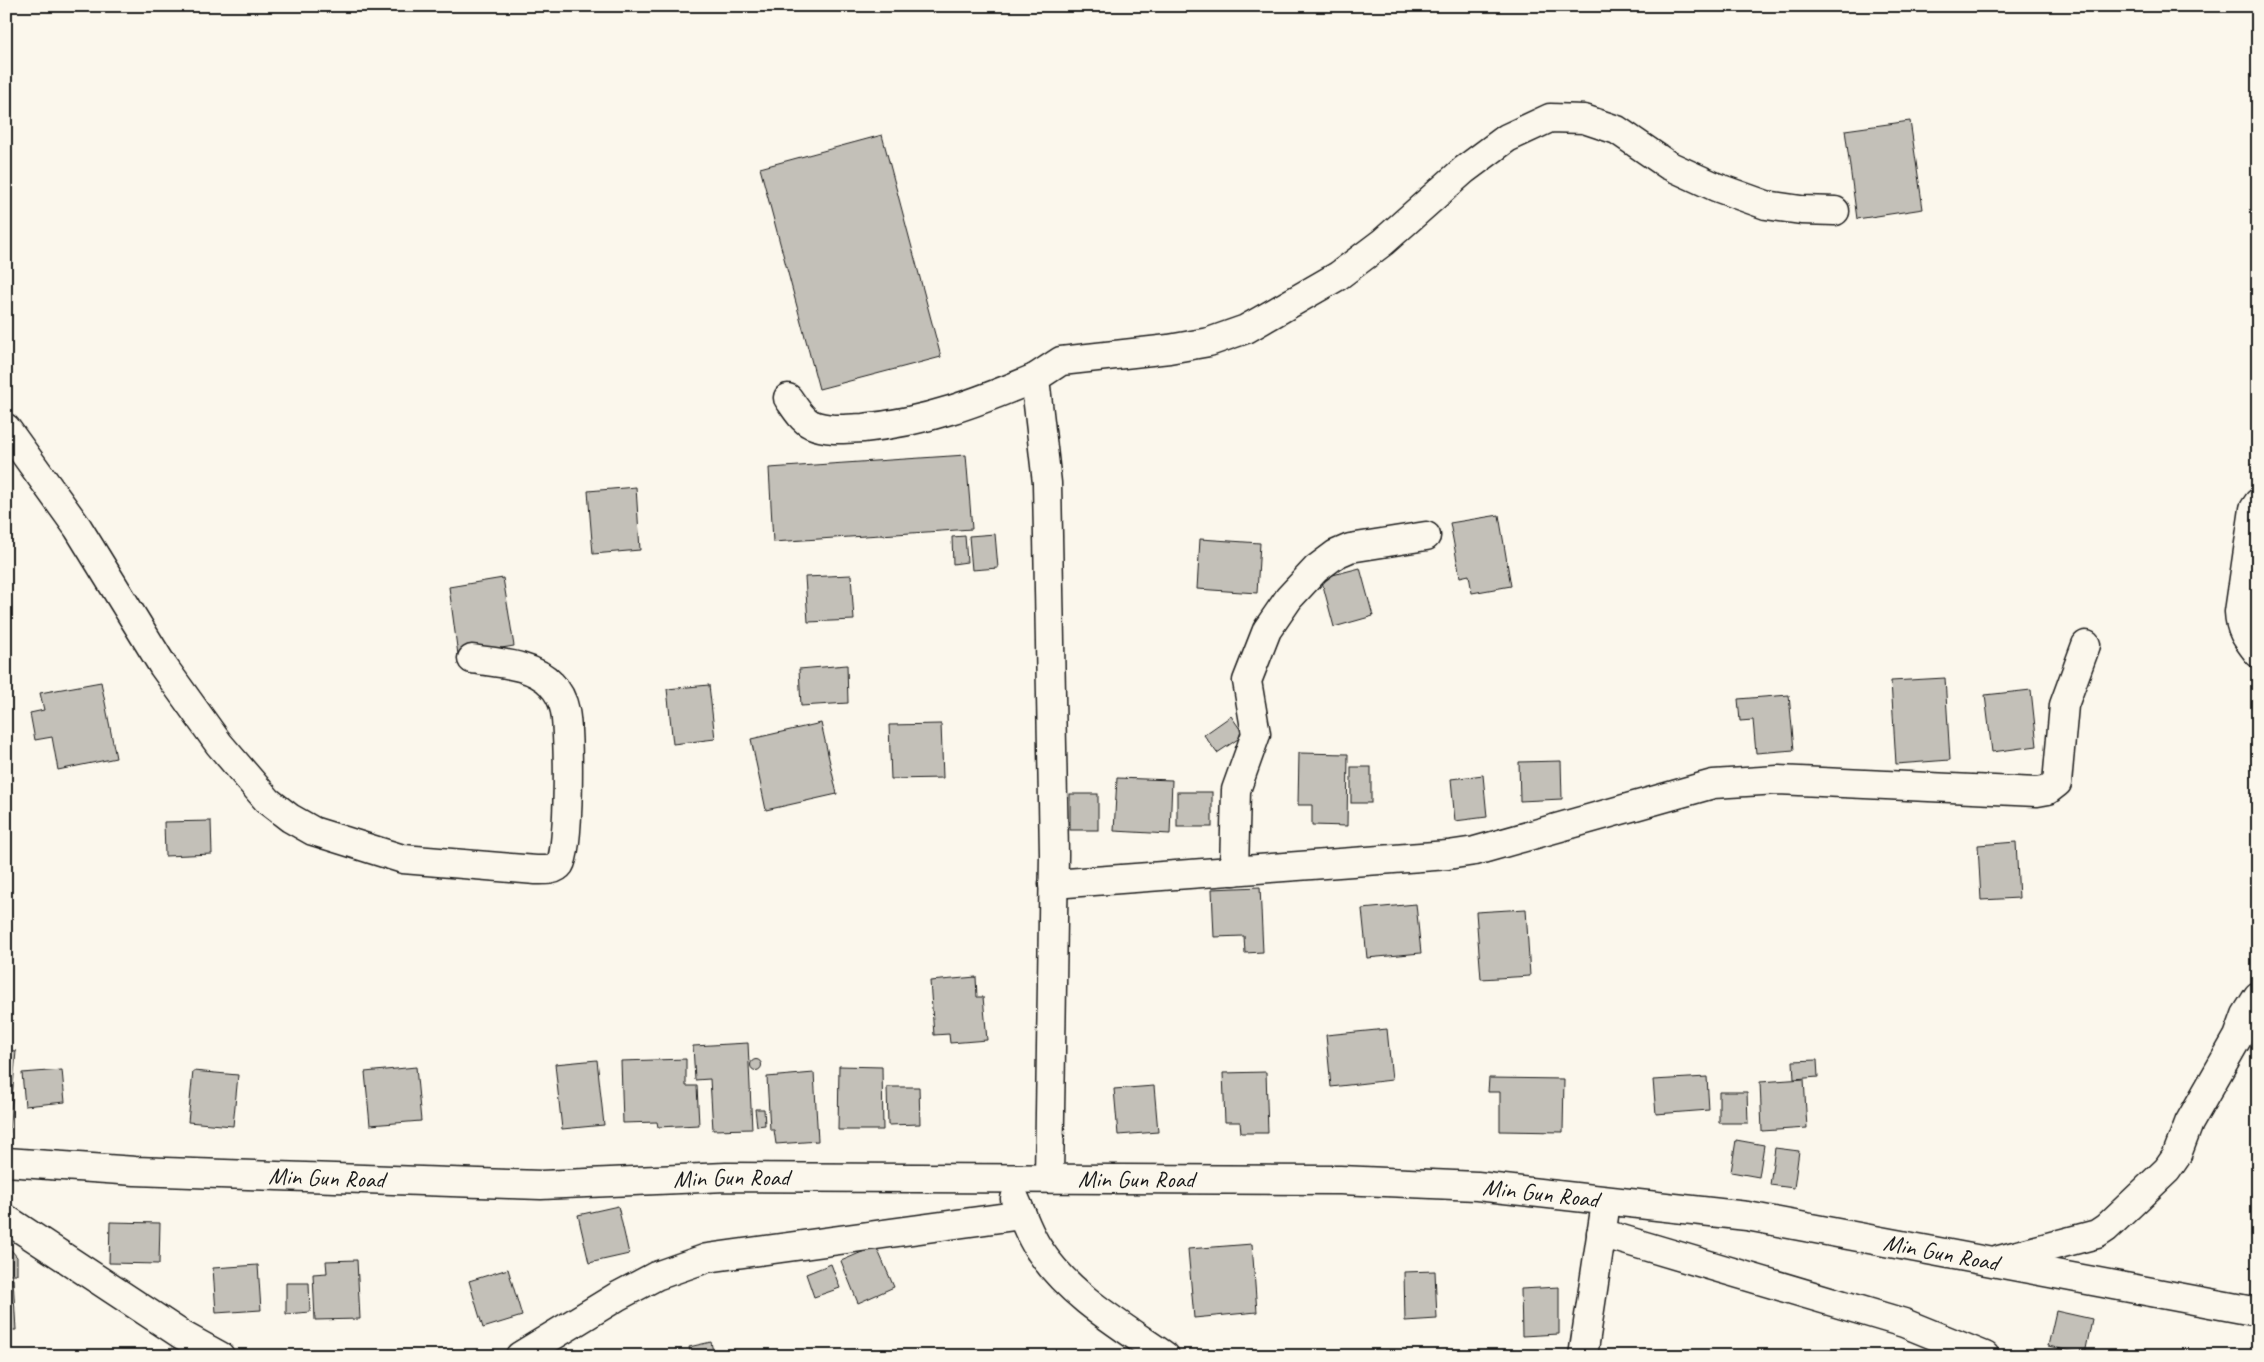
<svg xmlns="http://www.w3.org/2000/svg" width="2264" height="1362" font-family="Caveat,sans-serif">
  <rect width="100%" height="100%" fill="#fbf7ec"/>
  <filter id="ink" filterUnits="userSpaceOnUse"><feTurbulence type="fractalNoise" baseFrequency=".02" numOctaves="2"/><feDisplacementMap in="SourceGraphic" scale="10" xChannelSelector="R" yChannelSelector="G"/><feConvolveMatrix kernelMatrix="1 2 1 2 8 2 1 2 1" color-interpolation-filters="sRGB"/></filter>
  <g filter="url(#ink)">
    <!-- building -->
    <g fill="#c3c0b8" stroke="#1c1c1c">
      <polygon points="1910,121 1923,209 1857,219 1845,130"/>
      <polygon points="882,135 941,357 819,389 760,168"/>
      <polygon points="966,455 972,529 773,542 769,468"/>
      <polygon points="636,487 640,550 593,554 588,491"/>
      <polygon points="1499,515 1511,586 1472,593 1469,575 1460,577 1450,523"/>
      <polygon points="995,534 998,568 972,570 969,536"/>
      <polygon points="965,536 967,562 953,564 952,537"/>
      <polygon points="1200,539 1260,543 1257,593 1197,589"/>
      <polygon points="1360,568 1373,616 1334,627 1321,578"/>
      <polygon points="851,575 854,620 808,622 805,577"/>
      <polygon points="503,578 514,646 458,655 449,587"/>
      <polygon points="847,665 848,703 801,706 799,669"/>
      <polygon points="1945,678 1950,760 1896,764 1891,681"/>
      <polygon points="101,682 116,758 58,770 52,737 35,740 30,713 44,710 40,693"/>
      <polygon points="709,685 715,739 673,744 667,689"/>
      <polygon points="2031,690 2037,746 1992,752 1985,695"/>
      <polygon points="1789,695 1794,750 1756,753 1753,720 1740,721 1738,699"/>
      <polygon points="1231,716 1244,735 1217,753 1204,735"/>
      <polygon points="821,723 837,794 766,810 751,739"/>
      <polygon points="941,724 943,778 891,779 889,725"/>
      <polygon points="1299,753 1348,754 1347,826 1312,825 1312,805 1298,805"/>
      <polygon points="1561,761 1562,799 1520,801 1519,762"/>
      <rect x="1351" y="767" width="20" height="36"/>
      <polygon points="1483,775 1487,817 1455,821 1451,779"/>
      <polygon points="1117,778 1172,780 1170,834 1114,831"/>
      <rect x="1177" y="792" width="35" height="35"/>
      <rect x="1070" y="794" width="28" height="36"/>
      <polygon points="211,821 212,854 165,856 164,822"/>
      <polygon points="2016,842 2019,898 1981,900 1978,845"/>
      <polygon points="1260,887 1263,952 1245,953 1244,936 1214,937 1212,889"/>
      <polygon points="1416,904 1421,953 1367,958 1362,909"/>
      <polygon points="1526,909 1530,976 1481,979 1476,912"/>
      <polygon points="976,977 977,997 983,997 987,1040 950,1043 949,1034 934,1035 930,981"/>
      <polygon points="1387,1029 1392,1080 1331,1087 1326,1035"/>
      <polygon points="748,1043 752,1129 713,1130 710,1079 695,1080 693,1046"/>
      <polygon points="6,1050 16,1051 9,1133 6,1133"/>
      <polygon points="686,1059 686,1086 697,1086 699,1125 658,1127 657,1122 623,1123 621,1061"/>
      <circle cx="756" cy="1065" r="5.5"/>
      <polygon points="597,1060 604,1125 562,1129 555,1064"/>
      <polygon points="1817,1060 1818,1077 1794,1079 1793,1061"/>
      <polygon points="839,1066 882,1067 883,1130 838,1130"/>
      <polygon points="416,1067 421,1121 370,1125 365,1072"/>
      <polygon points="62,1070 65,1102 25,1106 22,1073"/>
      <polygon points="193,1071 238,1075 233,1126 188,1122"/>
      <polygon points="1266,1072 1268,1133 1241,1133 1240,1122 1225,1122 1223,1073"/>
      <polygon points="814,1073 818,1141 776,1144 774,1130 770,1130 767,1077"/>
      <polygon points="1707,1077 1709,1110 1656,1114 1653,1080"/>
      <polygon points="1489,1078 1564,1079 1563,1132 1500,1131 1500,1092 1488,1092"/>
      <polygon points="1804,1079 1807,1128 1762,1131 1760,1082"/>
      <polygon points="1154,1086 1158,1132 1118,1135 1114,1089"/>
      <polygon points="887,1087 919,1087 920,1124 888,1125"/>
      <polygon points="1719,1092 1747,1092 1748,1123 1719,1123"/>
      <polygon points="755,1109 764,1109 765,1125 757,1126"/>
      <polygon points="1736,1140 1764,1145 1759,1177 1731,1172"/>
      <polygon points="1775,1148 1799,1151 1794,1188 1770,1185"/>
      <polygon points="618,1206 629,1254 589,1263 578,1215"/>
      <polygon points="110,1222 160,1223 159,1264 109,1263"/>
      <polygon points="6,1244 17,1257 17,1274 6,1274"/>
      <polygon points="1252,1244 1257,1312 1194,1318 1188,1249"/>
      <polygon points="876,1246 894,1287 858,1303 841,1261"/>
      <polygon points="357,1260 360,1319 315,1320 313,1274 327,1273 326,1261"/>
      <polygon points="831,1264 840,1288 814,1297 806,1274"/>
      <polygon points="258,1265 261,1310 216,1313 213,1268"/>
      <polygon points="508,1269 522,1316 483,1328 469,1281"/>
      <polygon points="1435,1271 1437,1319 1405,1321 1404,1272"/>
      <polygon points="6,1279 13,1279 16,1330 6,1330"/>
      <polygon points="286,1283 309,1283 310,1312 286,1314"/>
      <polygon points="1559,1287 1559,1334 1522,1336 1521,1289"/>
      <polygon points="2056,1311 2092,1319 2085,1354 2048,1346"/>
      <polygon points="711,1342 714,1356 691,1356 689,1347"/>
    </g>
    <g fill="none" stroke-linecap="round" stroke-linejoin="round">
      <defs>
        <g id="minor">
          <path d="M788 398C794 406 801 419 811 424 827 431 846 429 863 428 926 422 978 402 1035 378"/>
          <path d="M6 428 78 528 163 666 219 744 268 801 290 818 313 831 403 859 536 870C544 870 555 871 560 864 570 849 569 733 565 711 563 701 558 691 551 684 533 664 497 663 472 659"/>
          <path d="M2258 503 2254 509 2239 612C2240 631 2247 639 2258 653"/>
          <polyline points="1234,871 1236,790 1256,734 1247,681 1267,630 1289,598 1316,569 1336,554 1350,548 1426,536"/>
          <polyline points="1053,884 1448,855 1475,851 1713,784 1778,780 2037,792 2048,790 2057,783 2064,705 2086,645"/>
          <path id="s1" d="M6 1162 135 1171 541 1185 726 1177 1340 1180 1477 1186 1747 1216 2258 1312"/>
          <polyline points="1049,1178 1054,854 1047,483 1035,378 1061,361 1169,349 1209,342 1246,329 1338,276 1383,242 1464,170 1507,138 1550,118 1584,119 1617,130 1668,165 1716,187 1766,205 1801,210 1835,211"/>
          <path d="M1015 1199C1023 1216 1029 1236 1040 1251 1070 1296 1122 1326 1165 1356"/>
          <polyline points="6,1219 182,1335 220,1356"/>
          <polyline points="1601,1233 1904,1323 1985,1356"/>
          <polyline points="1999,1260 2097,1234 2106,1228 2167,1170 2176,1157 2189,1123 2238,1037 2246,1015 2258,996"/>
          <polyline points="520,1356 618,1296 656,1276 707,1258 1022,1215"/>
          <polyline points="1583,1356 1604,1216"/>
        </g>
      </defs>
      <!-- minor casing -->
      <use href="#minor" stroke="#1c1c1c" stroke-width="31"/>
      <!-- minor -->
      <use href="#minor" stroke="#fbf7ec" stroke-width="28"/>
    </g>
  </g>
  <g text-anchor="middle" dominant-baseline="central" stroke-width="4.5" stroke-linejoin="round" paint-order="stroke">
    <!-- street labels -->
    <g font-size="24" fill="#1c1c1c" stroke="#fbf7ec">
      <text stroke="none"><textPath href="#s1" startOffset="321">Min Gun Road</textPath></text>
      <text stroke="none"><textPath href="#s1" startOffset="726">Min Gun Road</textPath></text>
      <text stroke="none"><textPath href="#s1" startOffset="1131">Min Gun Road</textPath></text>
      <text stroke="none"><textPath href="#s1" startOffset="1536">Min Gun Road</textPath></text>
      <text stroke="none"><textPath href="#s1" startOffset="1941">Min Gun Road</textPath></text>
    </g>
  </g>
  <!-- margin -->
  <rect width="2264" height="1362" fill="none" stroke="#fbf7ec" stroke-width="25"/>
  <rect x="12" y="12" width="2239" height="1337" fill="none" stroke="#1c1c1c" stroke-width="2" filter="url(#ink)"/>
</svg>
